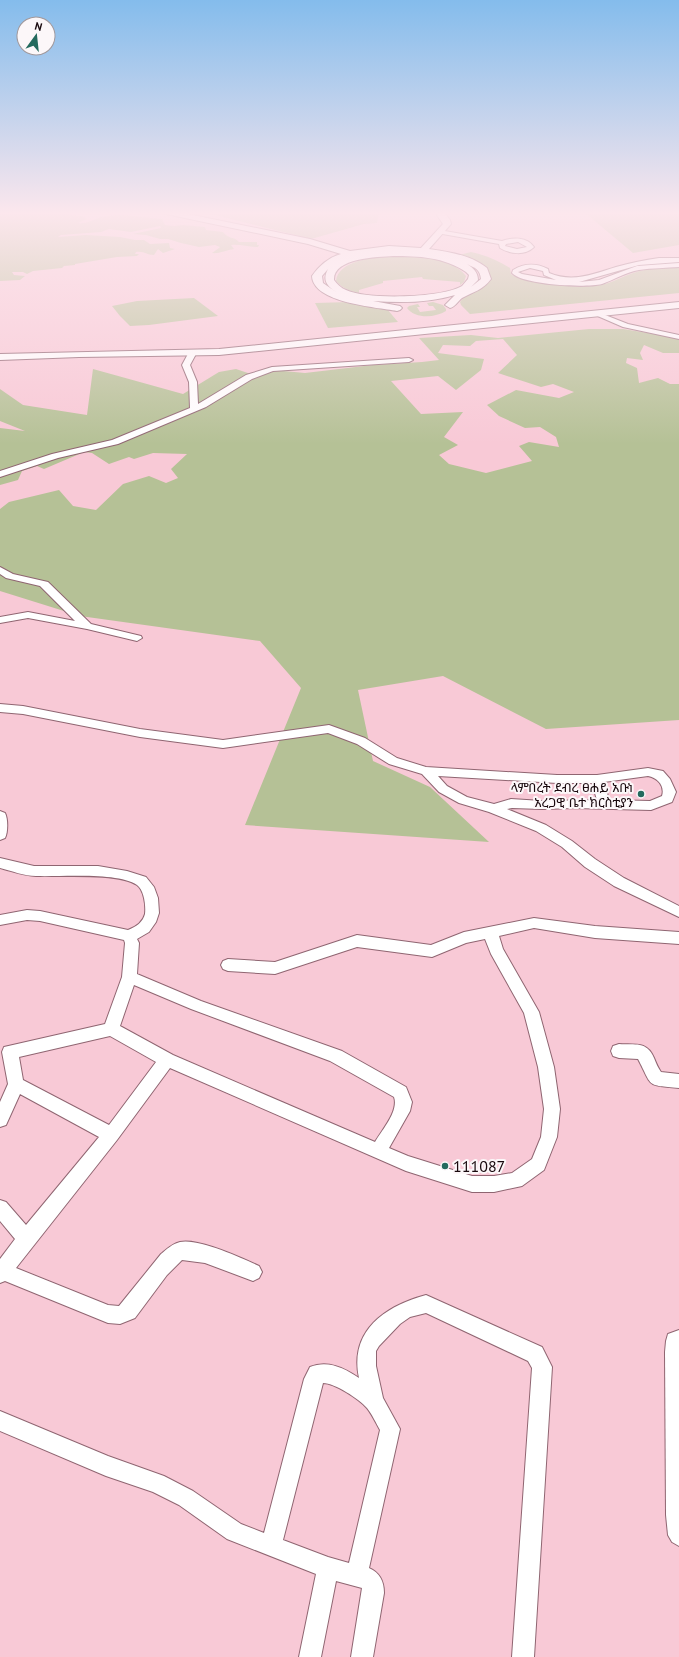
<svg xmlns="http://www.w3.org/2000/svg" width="679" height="1657" font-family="'PT Sans','Noto Sans Ethiopic',sans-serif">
  <rect width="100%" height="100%" fill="#f8c9d6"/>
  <!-- green -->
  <g fill="#b5c196" fill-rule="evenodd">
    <path d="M0 212H62L70 215 83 216 87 219 78 223C86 224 91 221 98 218 103 216 114 215 120 215 134 215 148 218 162 219L165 225 174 226 183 225 205 227 206 230 223 232C229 240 234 236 239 242H257V245H259L258 247C249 247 240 244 231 245L234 249C226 250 219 254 212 253L219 248 220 247 215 245 199 247 181 243 168 239H160L146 235 133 234 161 228 160 226 131 232 109 229 101 232 61 235 58 237 86 235 120 237 135 240H144L150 244 169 243 170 248 175 249 163 253 158 249 154 255C146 255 145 251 136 252L135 254H139L137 256 117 257 75 264V265L64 266 62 268 33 271 27 274 23 272H12L14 275 25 276 20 280 0 281Z"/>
    <polygon points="203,212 379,212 377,223 364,224 311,239"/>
    <polygon points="584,212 679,212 679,245 633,253"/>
    <path d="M471 252C485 255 497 260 510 268L511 274 514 276C542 284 576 290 605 284 615 281 624 276 633 273 648 268 664 268 679 266V293L470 314 461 305 460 302C468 290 485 293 489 277L459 255Z"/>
    <path d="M392 256C415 256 451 256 466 276L464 282 460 285V282L423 279 422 277 383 281V283L359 290V293C350 291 343 289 336 281 338 260 375 257 392 256Z"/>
    <polygon points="194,298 218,316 149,325 130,326 120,316 112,306 137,301"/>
    <polygon points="350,302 387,309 398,322 328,328 315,303"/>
    <path d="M433 302 443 305 446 309V311C435 318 415 319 407 308L409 306 418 304 420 307H417L420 312 436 310 433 306H429L427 303Z"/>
    <path d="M589 329H623L679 338V353H663L644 345 640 353 643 360 627 358 626 363 637 368 639 383 658 378 670 384H679V720L546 729 443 676 358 690 373 761 430 787 489 842 245 825 301 688 260 641 80 616 0 591V509L9 502 59 490 73 506 96 510 123 484 149 476 166 483 178 478 171 469 187 454 153 453 134 459 129 457 109 464 92 453 84 452 44 469 37 466 22 471 18 480 0 485V428L25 431 0 421V389L23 405 87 415 93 369 183 394 219 372 236 369 257 376 273 370 305 373 373 365 422 362 439 360 419 338 471 335 498 338ZM503 339 517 355 498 373 541 387 553 384 574 392 559 398 516 390 487 405 499 416 525 428 540 427 556 437 559 447 529 442 519 446 532 461 486 473 449 464 439 455 458 445 444 437 463 412 421 414 391 381 438 376 456 390 481 370 484 359 438 353 443 345 470 346 476 341Z"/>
  </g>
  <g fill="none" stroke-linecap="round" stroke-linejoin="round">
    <defs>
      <g id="street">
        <path d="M439 230 502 241C513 237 527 237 534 247 525 256 510 254 500 248L499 244 437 233V231ZM518 242 527 247 517 249 505 246 506 244Z"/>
        <path d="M659 258H679V262L639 265 579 282 599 280 637 266 679 263V267C666 268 652 268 639 270 626 272 614 280 602 284 585 288 523 285 512 273L513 270C525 263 536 263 548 269L549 273C573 283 593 274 616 267 630 263 645 260 659 258ZM530 268 543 271 544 275 556 280 522 274 518 272Z"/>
        <polygon points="595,311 628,324 679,335 679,339 623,327 593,314 593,312"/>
        <polygon points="189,352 195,352 196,354 190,365 197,382 198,404 246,375 272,367 409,358 413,360 409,362 273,371 252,379 206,407 118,444 58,458 0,477 0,471 52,454 112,440 190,408 189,382 182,365"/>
        <polygon points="0,567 13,574 48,582 91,624 141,636 142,638 137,641 87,629 28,618 0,623 0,617 28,612 75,621 40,586 6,578 0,574"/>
        <path d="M0 704 23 706 140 729 223 740 329 725 365 738 397 758 426 767 557 775H597L648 768 663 771 670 779 676 792 672 802 651 810 575 808 542 809 512 808 507 809 546 825 572 841 595 859 624 878 679 906V917L614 886 585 867 562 847 536 831 489 812 459 803 439 792 422 774 389 764 357 744 328 733 223 748 140 737 23 714 0 712ZM438 776 557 783H592L597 800 542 801 511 799 494 804 467 797 447 786ZM648 776C658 778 665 786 662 796L650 801 609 800 604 782Z"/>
        <path d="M0 811 5 813C8 819 8 832 5 838L0 840Z"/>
        <path d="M0 858 34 866H98L127 871 146 877 154 887 158 898 159 913 156 922 149 932 137 939 139 943 137 974 201 1001 342 1051 406 1087 412 1102 410 1111 389 1148 408 1156 472 1176H494L512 1173 532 1159 541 1137 544 1109 538 1067 524 1013 491 954 485 939 466 943 432 957 357 947 275 974 228 971 223 969 221 965 223 961 228 959 275 962 357 935 431 945 464 932 534 918 595 926 679 932V944L595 938 534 928 499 936 503 949 539 1012 554 1067 560 1109 557 1137 544 1170 522 1186 494 1192H472L406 1171 170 1068 117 1140 16 1268 108 1305 119 1306 161 1254C167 1249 172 1244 180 1242 198 1238 242 1258 259 1266L262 1272 259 1278 253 1281 205 1263 182 1260 167 1275 135 1318 120 1324 108 1323 5 1281 0 1283V1259L15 1239 0 1221V1200L6 1202 26 1225 99 1137 20 1094 6 1125 0 1127V1102L8 1084 2 1052 4 1047 105 1024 122 977 125 943 124 940 40 921 27 920 0 925V915L27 910 40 911 128 930C136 927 143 922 145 914 146 905 144 890 137 885 118 872 60 877 36 876 24 876 12 871 0 868ZM134 985 191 1009 330 1061 394 1097C399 1111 382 1130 375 1142L173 1055 120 1026ZM110 1036 156 1062 109 1125 23 1080 19 1057Z"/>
        <path d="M619 1044C635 1045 647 1041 654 1058 656 1063 658 1068 661 1072L679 1074V1088C645 1085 653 1087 638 1059L619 1058 613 1056 611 1051 613 1046Z"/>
        <path d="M426 1295 542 1347 552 1367 534 1657H512L532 1368 528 1361 426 1313 410 1317 400 1324 379 1346 376 1351V1366L383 1398 400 1429 369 1568C380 1573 384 1581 384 1593L373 1657H351L362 1588 336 1581 321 1657H299L316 1574 227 1539 179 1505 153 1492 106 1476 0 1431V1411L108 1456 164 1476 193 1491 241 1524 264 1533 304 1379 310 1367C328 1360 344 1368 359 1378 349 1331 385 1306 426 1295ZM323 1383C335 1383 359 1399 367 1408 372 1414 376 1423 380 1430L349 1563 328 1557 283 1540Z"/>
        <polygon points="679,1330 679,1546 672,1542 668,1535 666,1515 665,1352 666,1341 668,1334"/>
      </g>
      <g id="secondary">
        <path d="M162 212H178L310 239 350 251 389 246 421 248 443 224 435 212H444L450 220 451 224 429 249C449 252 471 255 487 268L491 279C483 290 473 292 462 298 458 301 455 307 450 308L445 305 455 295C429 303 400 303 373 301L400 306 402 308 400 310 397 311C376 307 313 303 312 276 319 266 329 257 341 254L308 244 166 214ZM393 256C419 256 444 257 466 272L469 275 468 279C466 281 464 284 462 286 441 298 367 300 346 290 341 288 337 284 334 280 333 258 377 257 393 256ZM467 264C475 268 480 269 481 279L471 287 478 280C478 272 473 268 467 264ZM328 269C322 280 327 286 336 292L323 283 322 276Z"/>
        <polygon points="679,302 679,308 219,355 79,357 0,360 0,354 219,349"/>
      </g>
    </defs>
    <!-- street casing -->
    <use href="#street" stroke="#8f6571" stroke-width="2"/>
    <!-- secondary casing -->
    <use href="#secondary" stroke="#8f6571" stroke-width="2"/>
    <!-- street -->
    <use href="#street" fill="#fff" fill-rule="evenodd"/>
    <!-- secondary -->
    <use href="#secondary" fill="#fff" fill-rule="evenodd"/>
  </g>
  <!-- sky -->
  <linearGradient id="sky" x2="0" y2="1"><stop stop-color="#84bcec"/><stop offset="0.48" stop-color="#fce7ed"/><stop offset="1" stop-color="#fce7ed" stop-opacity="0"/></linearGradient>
  <rect width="679" height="444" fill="url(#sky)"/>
  <!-- markers -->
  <g fill="#246a5e" stroke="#fcf7f9" stroke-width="1.5">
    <circle cx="641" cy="794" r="4"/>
    <circle cx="445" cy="1166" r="4"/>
  </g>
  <g text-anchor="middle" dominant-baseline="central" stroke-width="4" stroke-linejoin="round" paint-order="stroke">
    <!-- poi labels -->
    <g font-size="13" fill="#19090e" stroke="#fcf7f9" text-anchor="end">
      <text x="633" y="787">ላምበረት ደብረ ፀሐይ አቡነ<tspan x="633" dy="15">አረጋዊ ቤተ ክርስቲያን</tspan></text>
    </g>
    <!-- near-poi labels -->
    <g font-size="16" fill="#19090e" stroke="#fcf7f9" text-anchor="start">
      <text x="453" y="1166">111087</text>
    </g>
  </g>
  <!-- north arrow -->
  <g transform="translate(36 36) rotate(15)"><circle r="19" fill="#fcf7f9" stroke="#a1989b"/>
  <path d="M0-3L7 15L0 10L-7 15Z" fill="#246a5e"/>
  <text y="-6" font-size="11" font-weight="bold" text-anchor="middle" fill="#19090e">N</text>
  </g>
</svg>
